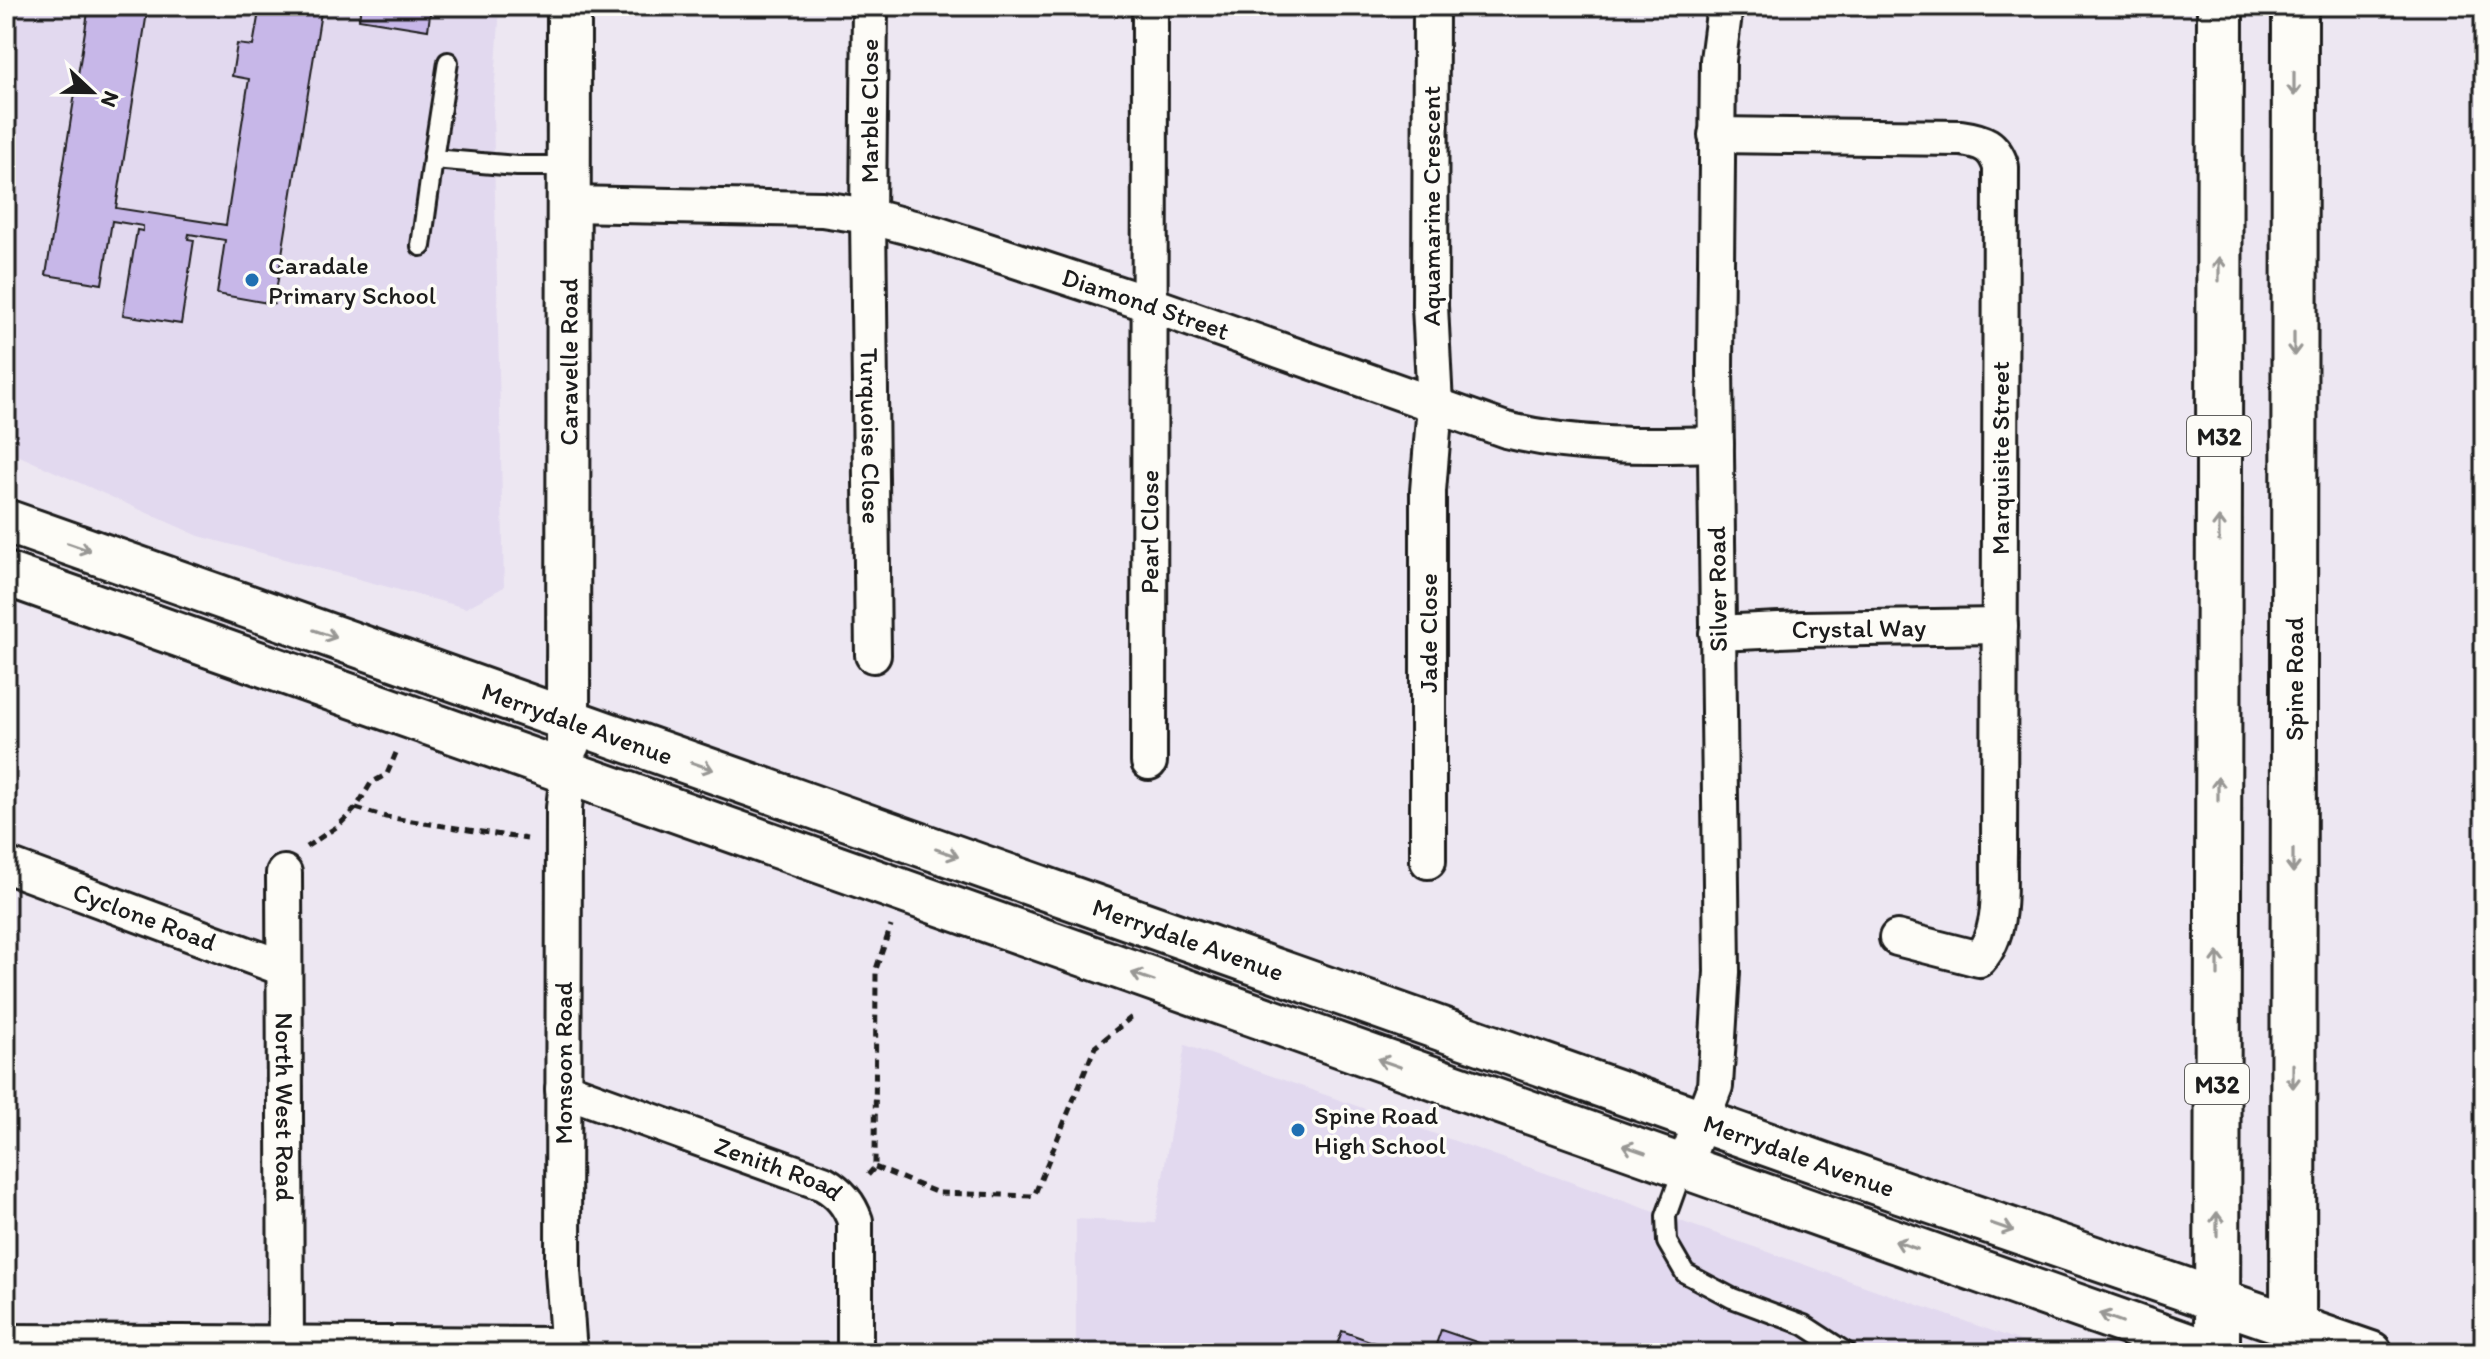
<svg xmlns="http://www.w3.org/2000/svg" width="2490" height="1359" font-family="Itim,sans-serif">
  <rect width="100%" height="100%" fill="#ede7f2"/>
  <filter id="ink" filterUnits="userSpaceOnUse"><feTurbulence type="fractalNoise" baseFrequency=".0125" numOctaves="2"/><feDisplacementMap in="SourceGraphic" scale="16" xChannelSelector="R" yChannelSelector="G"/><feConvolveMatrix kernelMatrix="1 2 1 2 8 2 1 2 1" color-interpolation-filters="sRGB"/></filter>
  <g filter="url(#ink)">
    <!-- built -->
    <g fill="#e2d9ef">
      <polygon points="6,6 500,6 493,111 504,587 466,608 199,536 6,450"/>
      <polygon points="1185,1045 1666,1216 2055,1353 1076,1353 1076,1219 1155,1223"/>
    </g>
    <!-- building -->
    <g fill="#c7b7e8" stroke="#1c1c1c" stroke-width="2">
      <polygon points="89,6 148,6 116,208 226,225 249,79 232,76 237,44 253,46 260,6 322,6 274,304 217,294 225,240 189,234 188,239 194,240 181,324 123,315 137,230 143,231 143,226 112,221 102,284 46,275"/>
      <polygon points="361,6 431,6 428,30 359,19"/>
      <polygon points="1441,1330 1488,1346 1486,1353 1433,1353"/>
      <polygon points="1342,1331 1401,1352 1401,1353 1334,1353"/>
    </g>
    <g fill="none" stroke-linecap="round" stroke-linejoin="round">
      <defs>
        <g id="service">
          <polyline points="448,62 433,159 517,166 569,166"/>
          <polyline points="421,246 433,159"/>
          <polyline points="1684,1166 1666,1216 1667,1242 1685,1273 1732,1298 1804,1325 1847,1353"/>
        </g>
        <g id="minor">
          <path id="s1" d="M870 6 868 216 873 655"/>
          <path d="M1716 135 1961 138C1983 141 1994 145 2001 167L1999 853C1998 889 2004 931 1979 959L1897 938"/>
          <path id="s2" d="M568 204 822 209 868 216 936 234 1149 304 1506 430C1575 447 1646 446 1716 444"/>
          <path id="s3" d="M1717 633 1802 629 2000 626"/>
          <path id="s4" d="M1149 762 1150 6"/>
          <polyline points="568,773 564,808 563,1271 569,1353"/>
          <polyline points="1428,861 1428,491 1435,405 1430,306 1431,6"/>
          <path id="s5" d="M6 865 283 968"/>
          <path id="s6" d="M284 873 286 1353"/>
          <path id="s7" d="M563 1089 823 1183C839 1192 849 1203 855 1221V1353"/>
          <polyline points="1684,1166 1715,1086 1722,972 1715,367 1718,60 1725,6"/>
          <polyline points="6,1342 569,1345"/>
        </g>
        <g id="tertiary">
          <path id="s8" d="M6 521 1902 1192 2371 1353"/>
          <polyline points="6,574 2211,1353"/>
          <path id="s9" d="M568 744 569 6"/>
        </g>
        <g id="primary">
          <polyline points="2217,1353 2220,6"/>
          <path id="s10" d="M2293 1353 2295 6"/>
        </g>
      </defs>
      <!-- service casing -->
      <use href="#service" stroke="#1c1c1c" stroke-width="24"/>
      <!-- minor casing -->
      <use href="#minor" stroke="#1c1c1c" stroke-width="40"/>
      <!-- tertiary casing -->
      <use href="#tertiary" stroke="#1c1c1c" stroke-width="48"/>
      <!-- primary casing -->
      <use href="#primary" stroke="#1c1c1c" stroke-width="50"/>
      <!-- path -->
      <g stroke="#1c1c1c" stroke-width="5" stroke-dasharray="8 6" stroke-linecap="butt">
        <polyline points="356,808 386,817 527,839"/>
        <polyline points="306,847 338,826 356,808 371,783 387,774 396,753"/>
        <polyline points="875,1167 938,1193 1034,1196 1095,1047 1134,1015"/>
        <polyline points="868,1175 875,1167 876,969 891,926"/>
      </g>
      <!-- service -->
      <use href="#service" stroke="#fdfcf7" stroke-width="18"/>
      <!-- minor -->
      <use href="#minor" stroke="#fdfcf7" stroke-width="34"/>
      <!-- tertiary -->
      <use href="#tertiary" stroke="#fdfcf7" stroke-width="42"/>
      <!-- primary -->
      <use href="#primary" stroke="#fdfcf7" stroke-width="44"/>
    </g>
    <!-- one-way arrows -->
    <defs><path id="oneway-shaft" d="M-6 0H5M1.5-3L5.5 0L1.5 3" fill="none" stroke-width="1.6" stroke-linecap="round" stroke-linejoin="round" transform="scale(2)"/></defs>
    <g stroke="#989794">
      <use href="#oneway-shaft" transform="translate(2294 84) rotate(90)"/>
      <use href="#oneway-shaft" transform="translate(2219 269) rotate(-90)"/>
      <use href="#oneway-shaft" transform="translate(2294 344) rotate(90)"/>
      <use href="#oneway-shaft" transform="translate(2219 529) rotate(-90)"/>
      <use href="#oneway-shaft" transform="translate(79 547) rotate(19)"/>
      <use href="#oneway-shaft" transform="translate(325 634) rotate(19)"/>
      <use href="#oneway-shaft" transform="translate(702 766) rotate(19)"/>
      <use href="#oneway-shaft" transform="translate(2218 789) rotate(-90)"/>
      <use href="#oneway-shaft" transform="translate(947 853) rotate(19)"/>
      <use href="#oneway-shaft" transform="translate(2293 861) rotate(90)"/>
      <use href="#oneway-shaft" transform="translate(2218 964) rotate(-90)"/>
      <use href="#oneway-shaft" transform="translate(1143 977) rotate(-161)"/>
      <use href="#oneway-shaft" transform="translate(1389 1063) rotate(-161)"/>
      <use href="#oneway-shaft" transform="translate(2293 1076) rotate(90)"/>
      <use href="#oneway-shaft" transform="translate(1634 1149) rotate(-161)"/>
      <use href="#oneway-shaft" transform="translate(2217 1224) rotate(-90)"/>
      <use href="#oneway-shaft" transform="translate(2002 1227) rotate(19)"/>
      <use href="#oneway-shaft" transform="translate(1906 1245) rotate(-160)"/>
      <use href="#oneway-shaft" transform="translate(2111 1318) rotate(-160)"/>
    </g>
  </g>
  <!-- markers -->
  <g fill="#1f6fb2" stroke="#fdfcf7" stroke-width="3">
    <circle cx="252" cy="280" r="8"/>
    <circle cx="1298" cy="1130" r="8"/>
  </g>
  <g text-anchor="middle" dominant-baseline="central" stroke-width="7" stroke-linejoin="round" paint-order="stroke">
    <!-- shield labels -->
    <g fill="#fdfcf7" stroke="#605f5e" stroke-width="2">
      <rect x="2187" y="416" width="64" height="40" rx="6"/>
      <rect x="2185" y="1064" width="64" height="40" rx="6"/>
    </g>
    <g font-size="24" font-weight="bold" fill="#1c1c1c">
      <text x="2219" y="436">M32</text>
      <text x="2217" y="1084">M32</text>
    </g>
    <!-- street labels -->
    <g font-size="26" fill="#1c1c1c" stroke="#fdfcf7">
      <text transform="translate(869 111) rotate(-90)">Marble Close</text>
      <text transform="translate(1431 206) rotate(-90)">Aquamarine Crescent</text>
      <text stroke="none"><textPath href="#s2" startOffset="592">Diamond Street</textPath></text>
      <text stroke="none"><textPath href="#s9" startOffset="382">Caravelle Road</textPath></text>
      <text stroke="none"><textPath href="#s1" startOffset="430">Turquoise Close</textPath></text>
      <text transform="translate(2000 458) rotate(-90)">Marquisite Street</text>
      <text stroke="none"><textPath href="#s4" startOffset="230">Pearl Close</textPath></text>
      <text transform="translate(1717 589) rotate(-91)">Silver Road</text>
      <text stroke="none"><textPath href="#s3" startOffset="142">Crystal Way</textPath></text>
      <text transform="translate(1428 633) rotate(-90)">Jade Close</text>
      <text stroke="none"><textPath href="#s10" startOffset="674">Spine Road</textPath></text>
      <text stroke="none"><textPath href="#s8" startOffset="606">Merrydale Avenue</textPath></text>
      <text stroke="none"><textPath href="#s5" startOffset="148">Cyclone Road</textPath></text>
      <text stroke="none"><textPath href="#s8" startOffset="1254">Merrydale Avenue</textPath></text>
      <text transform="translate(563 1063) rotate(-90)">Monsoon Road</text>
      <text stroke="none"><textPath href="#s6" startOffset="234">North West Road</textPath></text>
      <text stroke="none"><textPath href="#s8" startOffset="1902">Merrydale Avenue</textPath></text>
      <text stroke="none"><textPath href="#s7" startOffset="230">Zenith Road</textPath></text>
    </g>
    <!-- poi labels -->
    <g font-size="26" fill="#1c1c1c" stroke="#fdfcf7" text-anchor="start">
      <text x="268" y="265">Caradale<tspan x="268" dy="30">Primary School</tspan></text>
      <text x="1314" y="1115">Spine Road<tspan x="1314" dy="30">High School</tspan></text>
    </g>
  </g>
  <!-- margin -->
  <rect width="2490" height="1359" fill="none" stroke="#fdfcf7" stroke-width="32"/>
  <rect x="16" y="16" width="2458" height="1327" fill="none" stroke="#1c1c1c" stroke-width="3" filter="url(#ink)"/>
  <!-- north arrow -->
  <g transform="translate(92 92) rotate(112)" stroke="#fdfcf7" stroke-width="6" paint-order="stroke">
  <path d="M0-6L14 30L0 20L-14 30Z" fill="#1c1c1c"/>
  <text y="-12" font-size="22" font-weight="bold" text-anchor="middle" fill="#1c1c1c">N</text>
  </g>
</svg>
